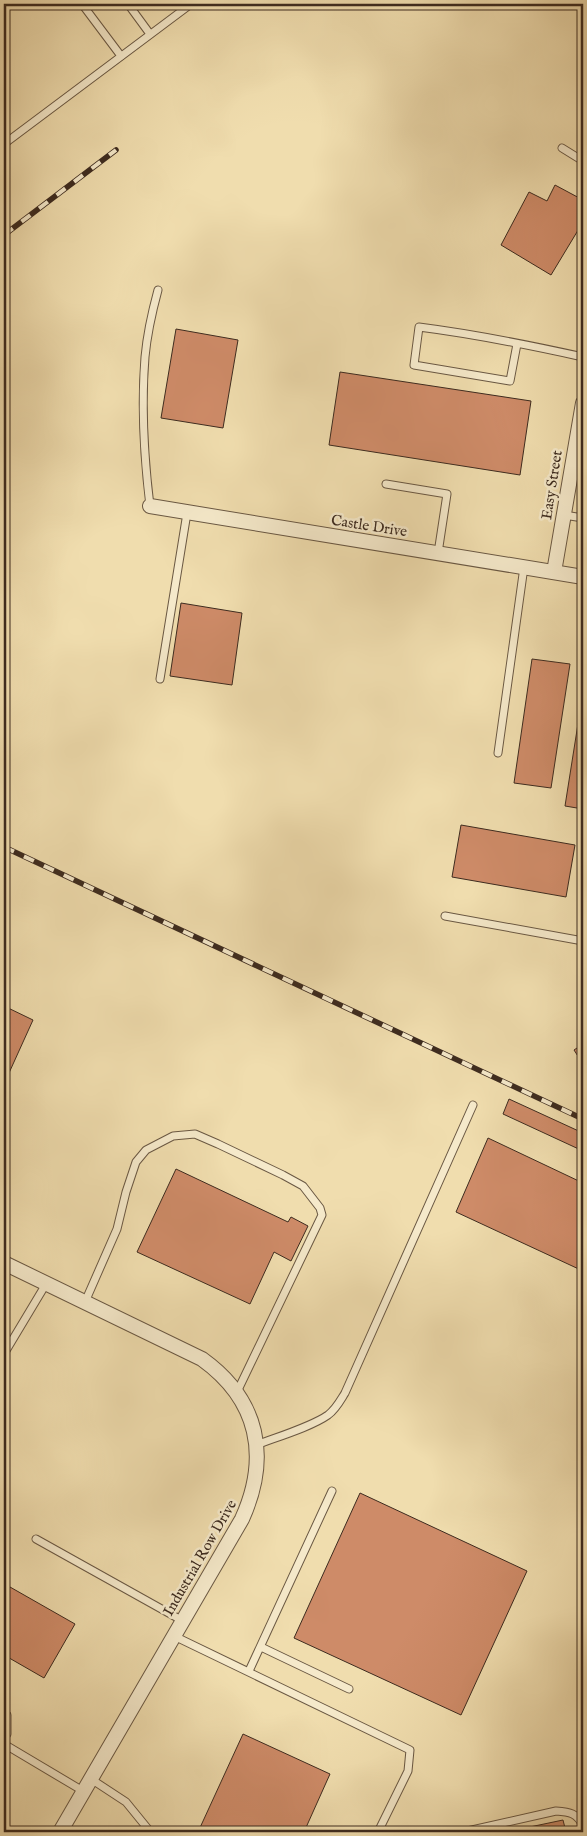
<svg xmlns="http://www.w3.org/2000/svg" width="587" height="1836" font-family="'IM FELL English',serif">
  <rect width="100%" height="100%" fill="#f0ddae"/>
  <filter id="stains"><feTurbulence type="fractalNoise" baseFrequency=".004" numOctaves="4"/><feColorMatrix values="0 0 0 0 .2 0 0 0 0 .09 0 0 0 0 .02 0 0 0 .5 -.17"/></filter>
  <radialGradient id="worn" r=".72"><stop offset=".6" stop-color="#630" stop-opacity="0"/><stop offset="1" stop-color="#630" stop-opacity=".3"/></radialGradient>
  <!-- building -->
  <g fill="#ce8b68" stroke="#3d2b1f">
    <polygon points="555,185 583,200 583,222 551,275 501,245 529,192 547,201"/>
    <polygon points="176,329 238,340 223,428 161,418"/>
    <polygon points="340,372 531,401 520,475 329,445"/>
    <polygon points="181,603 242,613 232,685 170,676"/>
    <polygon points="532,659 570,664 551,788 514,783"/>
    <polygon points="583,692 583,809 565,806"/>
    <polygon points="461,825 575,845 566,897 452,877"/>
    <polygon points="4,1006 33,1020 4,1084"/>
    <polygon points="583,1044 583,1064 574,1050"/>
    <polygon points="509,1099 583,1133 583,1151 503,1114"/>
    <polygon points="488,1138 583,1183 583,1271 456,1212"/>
    <polygon points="176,1169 288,1222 291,1217 308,1226 291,1261 274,1252 250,1304 137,1252"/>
    <polygon points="360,1493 527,1571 461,1715 294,1638"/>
    <polygon points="10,1587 75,1624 44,1678 4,1655 4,1598"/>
    <polygon points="243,1734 330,1774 304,1832 198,1832"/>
    <polygon points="563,1820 566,1832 506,1832"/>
  </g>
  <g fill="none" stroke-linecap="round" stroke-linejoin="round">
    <defs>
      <g id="lane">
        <polyline points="82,4 121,56"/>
        <polyline points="128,4 150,34"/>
        <polyline points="4,144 191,4"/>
        <polyline points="562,148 583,161"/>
        <path d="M517 344 510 381 414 365 419 327C474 334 529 345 583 357"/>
        <polyline points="386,484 447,494 438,553"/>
        <path d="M150 506C144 457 141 407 145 357 147 335 152 312 158 290"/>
        <polyline points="564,515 583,518"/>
        <polyline points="160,679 187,513"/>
        <polyline points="498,753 524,567"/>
        <polyline points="445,916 583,941"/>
        <polyline points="85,1302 117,1229 126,1192 136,1162 146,1150 173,1136 195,1134 218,1144 283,1175 303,1186 320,1208 322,1215 237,1392"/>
        <polyline points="4,1354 46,1284"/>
        <path d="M256 1445C277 1437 311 1427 328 1415 336 1409 340 1401 345 1393L473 1105"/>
        <polyline points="36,1539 183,1621"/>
        <polyline points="174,1636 410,1750 408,1771 378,1832"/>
        <polyline points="261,1647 349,1689"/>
        <polyline points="249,1671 332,1491"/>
        <polyline points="4,1713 7,1715 7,1734 4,1739"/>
        <polyline points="4,1744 83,1791"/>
        <polyline points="91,1779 126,1802 148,1829 149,1832"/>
        <path d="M463 1832 556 1811C570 1812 577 1813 583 1826"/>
      </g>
      <g id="street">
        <polyline points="150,506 583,577"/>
        <polyline points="554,572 583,403"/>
        <path d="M4 1263 202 1359C259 1400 270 1457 242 1519L60 1832"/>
      </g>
    </defs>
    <!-- lane casing -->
    <use href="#lane" stroke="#6a5843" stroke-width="9"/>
    <!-- street casing -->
    <use href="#street" stroke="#6a5843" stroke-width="16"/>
    <!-- lane -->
    <use href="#lane" stroke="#f5e9ca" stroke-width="7"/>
    <!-- street -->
    <use href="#street" stroke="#f5e9ca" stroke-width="14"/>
    <defs>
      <g id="rail">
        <polyline points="4,235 116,150"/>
        <polyline points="4,847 583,1119"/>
      </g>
    </defs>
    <!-- rail casing -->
    <use href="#rail" stroke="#3d2b1f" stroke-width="5.5"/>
    <!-- rail -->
    <use href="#rail" stroke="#f5e9ca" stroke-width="4" stroke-dasharray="11" stroke-linecap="butt"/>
  </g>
  <g text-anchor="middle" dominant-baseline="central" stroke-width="5" stroke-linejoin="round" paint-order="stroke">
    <!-- street labels -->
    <g font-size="15" fill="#3d2b1f" stroke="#f5e9ca">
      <text transform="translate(552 485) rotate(-81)">Easy Street</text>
      <text transform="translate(369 526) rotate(9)">Castle Drive</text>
      <text transform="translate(200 1558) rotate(-60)">Industrial Row Drive</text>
    </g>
  </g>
  <!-- margin -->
  <rect width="587" height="1836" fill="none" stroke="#f0ddae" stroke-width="20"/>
  <rect x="5" y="5" width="577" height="1826" fill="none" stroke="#3d2b1f" stroke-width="2.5"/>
  <rect x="10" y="10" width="567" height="1816" fill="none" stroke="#3d2b1f"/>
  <rect width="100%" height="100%" filter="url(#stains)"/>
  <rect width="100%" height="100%" fill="url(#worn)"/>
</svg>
